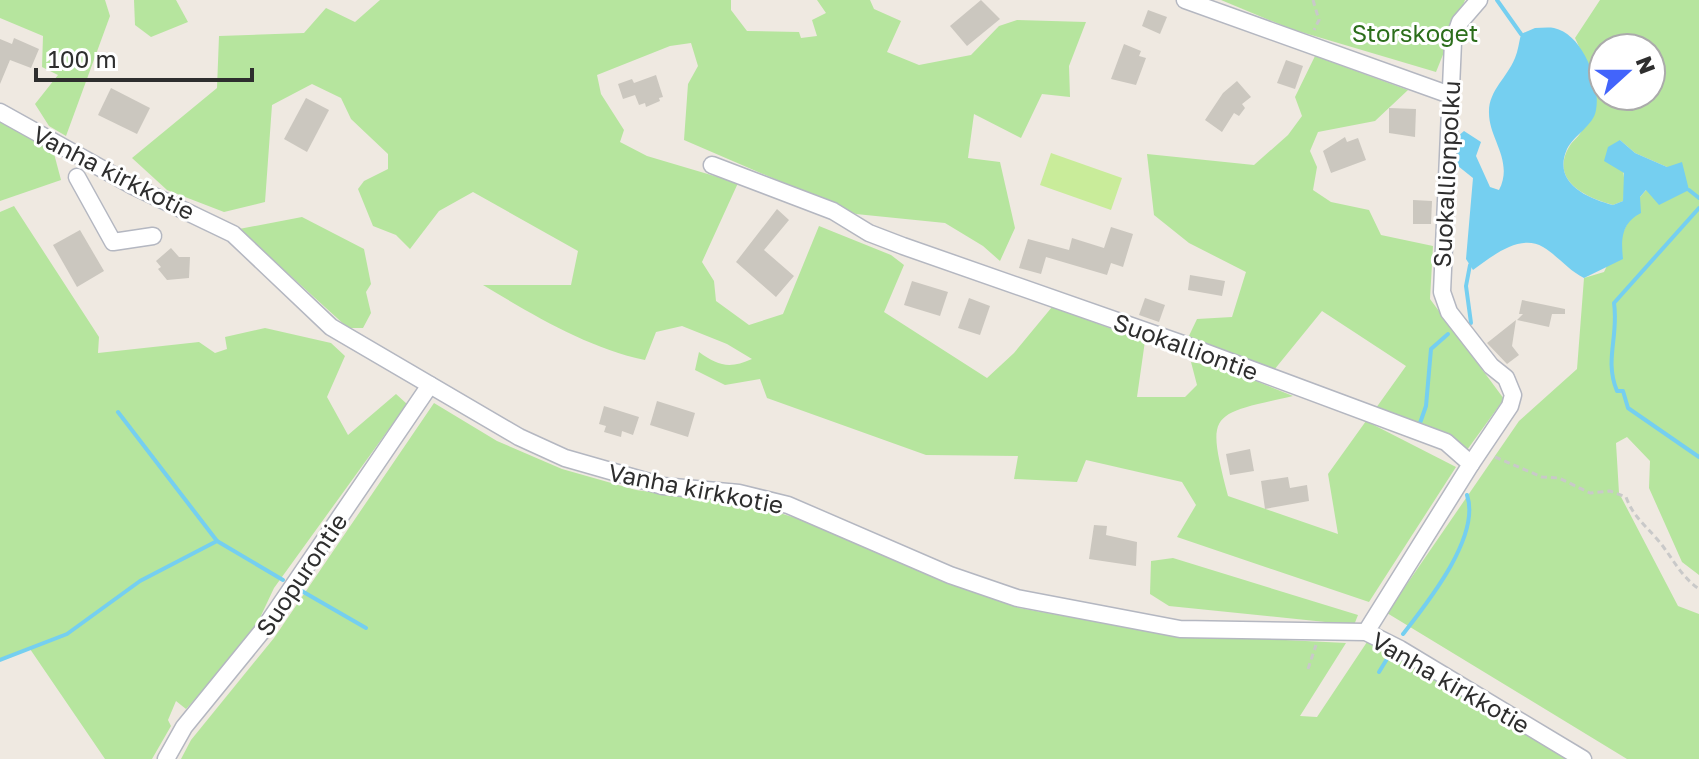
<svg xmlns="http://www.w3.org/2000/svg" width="1699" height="759" font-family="'Golos Text',sans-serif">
  <rect width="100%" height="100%" fill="#efe9e1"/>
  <!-- green -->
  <g fill="#b6e59e" fill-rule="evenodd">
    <polygon points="0,0 105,0 110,16 66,136 49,126 35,104 58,75 42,67 43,36 0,18"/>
    <polygon points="134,0 176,0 188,22 151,37 135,25"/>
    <path d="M380 0H731V10L747 31 799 32 801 38 817 36 812 20 826 13 817 0H870L874 9 901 21 887 52 919 65 971 55 999 26 1017 20 1086 22 1069 66 1070 97 1042 94 1021 138 974 114 968 158 1000 162 1015 228 1000 261 983 246 945 223 856 214 684 140 688 84 698 66 691 43 670 46 597 75 601 94 624 130 620 142 647 156 738 183 702 262 714 281 716 301 749 325 783 314 819 226 891 255 904 265 884 312 987 378 1014 353 1052 307 1145 341 1137 397H1185L1197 385 1191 362 1224 368 1293 396C1209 415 1206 411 1228 496L1338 534 1328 474 1366 421 1456 467 1369 602 1177 537 1196 505 1182 482 1086 460 1077 482 1014 479 1018 456 926 455 767 398 760 379 725 385 695 370 699 352C718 366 730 369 752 359L727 344 682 326 656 332 645 360C588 348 533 315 483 285H571L578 251 473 192 439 211 410 249 396 235 373 226 358 189 364 181 388 169V154L351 119 341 98 312 84 272 105 265 202 224 212 167 190 132 158 217 88 219 36 304 33 326 8 355 22Z"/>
    <polygon points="1221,0 1465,0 1436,72 1291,29"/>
    <path d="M1600 0H1699V575L1682 562 1649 488 1650 461 1627 437 1616 443 1619 493 1678 606 1699 614V759H1627L1387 613 1519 421 1577 369 1584 278 1604 272 1640 197 1667 167 1635 153 1620 140 1625 187 1623 201 1613 205C1587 198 1549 181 1569 147 1572 141 1578 138 1581 132 1589 118 1592 99 1596 83L1575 38ZM1603 48H1651V96H1603Z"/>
    <polygon points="1315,56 1408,90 1375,121 1318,132 1310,151 1317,167 1313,190 1331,202 1369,210 1381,235 1433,246 1430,299 1504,399 1467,450 1448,437 1376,408 1406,366 1322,311 1274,370 1187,340 1197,319 1232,317 1246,272 1189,243 1154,215 1147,154 1254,165 1288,135 1302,116 1295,97"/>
    <polygon points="0,115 52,146 61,180 0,201"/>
    <polygon points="14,206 99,337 98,353 199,342 215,353 227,349 225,337 265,328 331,343 345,356 327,397 348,435 396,394 407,404 274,588 251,637 186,709 176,701 168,720 171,726 152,759 105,759 30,649 0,660 0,212"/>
    <polygon points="302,217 364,249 371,284 366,292 371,313 363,328 348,328 239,229"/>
    <polygon points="434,403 497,441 562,469 636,490 761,507 811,523 1019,608 1165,634 1346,643 1300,716 1317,717 1369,639 1573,759 181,759 191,740 274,638"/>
    <polygon points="1173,558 1358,615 1354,625 1169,606 1150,594 1151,561"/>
  </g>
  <!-- pitch -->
  <polygon fill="#c9ec9a" points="1051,153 1122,178 1111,210 1040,185"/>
  <!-- water -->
  <path fill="#75cff0" d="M1535 28C1541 28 1548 27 1554 28 1583 34 1601 83 1596 110 1594 125 1574 135 1567 149 1552 183 1587 198 1613 205L1623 201 1624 173 1604 161 1608 147 1620 140 1635 153 1667 167 1682 162 1689 190 1659 205 1646 190 1640 197 1641 213C1621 223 1621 240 1623 259L1584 278C1568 270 1558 256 1543 247 1520 233 1491 257 1473 270L1466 259 1473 178 1458 166 1450 143 1464 131 1481 142 1476 156 1490 187 1499 190C1514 161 1489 139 1489 113 1488 91 1507 78 1515 58 1518 51 1519 42 1521 34Z"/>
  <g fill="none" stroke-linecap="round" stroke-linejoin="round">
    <!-- stream -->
    <g stroke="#75cff0" stroke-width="4">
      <polyline points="1497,0 1521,34"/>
      <polyline points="1689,190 1699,198"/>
      <path d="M1699 208 1614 303C1619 336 1604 360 1617 391H1623L1628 408 1699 457"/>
      <polyline points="1470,265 1466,286 1471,323"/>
      <polyline points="118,412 217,541"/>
      <polyline points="1419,426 1426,406 1431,349 1448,334"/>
      <polyline points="300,590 366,628"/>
      <path d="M1403 634C1428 602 1481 536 1467 495"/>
      <polyline points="0,660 67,634 140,581 217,541 283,580"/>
      <polyline points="1379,672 1390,654"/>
    </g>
  </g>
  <!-- building -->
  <g fill="#cbc7bf">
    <polygon points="981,0 1000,19 967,46 950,26"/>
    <polygon points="1148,10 1167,17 1160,34 1142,26"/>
    <polygon points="14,38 39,49 31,68 10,60 0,84 0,39 12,44"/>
    <polygon points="1124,44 1141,51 1139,56 1146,58 1136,85 1111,79"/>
    <polygon points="1286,60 1303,66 1295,89 1277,83"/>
    <polygon points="656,75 663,97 659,98 660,101 646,107 645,103 639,105 635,95 623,99 618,84 632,79 634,83"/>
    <polygon points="1237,81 1251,97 1242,104 1245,108 1239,116 1234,113 1222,132 1205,120 1223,93"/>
    <polygon points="111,88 150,108 137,134 98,115"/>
    <polygon points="306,98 329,110 307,152 284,139"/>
    <polygon points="1389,108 1416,109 1415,137 1389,133"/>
    <polygon points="1345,137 1347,142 1358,138 1366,160 1331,173 1323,151"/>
    <polygon points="1413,200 1432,201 1431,224 1413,224"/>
    <polygon points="777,209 789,220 764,250 794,276 776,297 736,262"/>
    <polygon points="1111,227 1133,234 1123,267 1111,263 1107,275 1046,257 1041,274 1019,268 1028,239 1069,250 1072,238 1104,248"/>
    <polygon points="80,230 104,271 77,287 53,245"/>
    <polygon points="171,248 179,257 190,257 189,278 167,280 158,269 161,267 156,261"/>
    <polygon points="1190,275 1225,281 1222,296 1188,290"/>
    <polygon points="912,281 948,292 940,316 904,305"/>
    <polygon points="969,298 990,306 980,335 958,328"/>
    <polygon points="1145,298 1165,305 1159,322 1139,315"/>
    <polygon points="1522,300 1565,309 1565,314 1552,314 1549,327 1517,320 1523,314 1519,314"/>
    <polygon points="1516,320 1512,346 1519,355 1507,364 1487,343"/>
    <polygon points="657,401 695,413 688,437 650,425"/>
    <polygon points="604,406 639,417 633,435 622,431 621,437 604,432 606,426 599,424"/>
    <polygon points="1250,449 1254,471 1230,475 1226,454"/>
    <polygon points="1288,477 1290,488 1307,485 1309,501 1265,509 1261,481"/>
    <polygon points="1094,525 1107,526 1106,535 1137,542 1136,566 1089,559"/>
  </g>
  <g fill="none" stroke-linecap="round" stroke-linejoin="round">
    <defs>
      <g id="minor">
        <polyline points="1185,0 1450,95"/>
        <polyline points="0,112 133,186 233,234 331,327 519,437 565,458 663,486 739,493 788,505 950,575 1017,598 1180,629 1366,632 1400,649 1583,759"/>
        <polyline points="712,165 833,211 869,233 903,246 1183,344 1446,442 1471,464 1366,632"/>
        <polyline points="77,177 113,242 153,236"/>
        <polyline points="1471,464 1510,406 1513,395 1506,378 1491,366 1449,312 1442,292 1453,42 1460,22 1479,0"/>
        <polyline points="166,759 184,727 263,630 430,385"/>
      </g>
    </defs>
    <!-- minor casing -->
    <use href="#minor" stroke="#b4b7c1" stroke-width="19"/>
    <!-- path -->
    <g stroke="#c9c9c9" stroke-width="3" stroke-dasharray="6 4" stroke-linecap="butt">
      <polyline points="1313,0 1319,20 1314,30"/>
      <path d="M1495 457 1542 477 1559 478 1590 493 1610 491 1626 497C1633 516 1644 524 1657 539 1672 556 1679 575 1699 589"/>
      <polyline points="1308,669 1316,645"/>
    </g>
    <!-- minor -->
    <use href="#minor" stroke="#fff" stroke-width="16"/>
  </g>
  <g text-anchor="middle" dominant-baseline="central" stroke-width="6" stroke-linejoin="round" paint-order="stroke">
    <!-- park labels -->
    <g font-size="24" fill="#2c6e1b" stroke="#fff">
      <text x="1415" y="32">Storskoget</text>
    </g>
    <!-- street labels -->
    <g font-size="24" fill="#2e2e2e" stroke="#fff">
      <text transform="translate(114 172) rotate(27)">Vanha kirkkotie</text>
      <text transform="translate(1446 174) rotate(-87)">Suokallionpolku</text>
      <text transform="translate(1186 346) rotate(20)">Suokalliontie</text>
      <text transform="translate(696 488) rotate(11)">Vanha kirkkotie</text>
      <text transform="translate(301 574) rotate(-56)">Suopurontie</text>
      <text transform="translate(1451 682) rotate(30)">Vanha kirkkotie</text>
    </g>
  </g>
  <!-- north arrow -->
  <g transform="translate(1627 72) rotate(69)"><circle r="38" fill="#ffffff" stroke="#ababab" stroke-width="2"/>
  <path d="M0-6L14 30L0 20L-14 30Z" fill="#4264fb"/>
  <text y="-12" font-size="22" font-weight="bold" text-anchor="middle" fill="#2e2e2e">N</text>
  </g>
  <!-- scale -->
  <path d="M36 68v12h216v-12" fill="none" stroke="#2e2e2e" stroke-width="4"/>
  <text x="48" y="68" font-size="24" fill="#2e2e2e" stroke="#ffffff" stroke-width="6" paint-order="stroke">100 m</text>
</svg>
